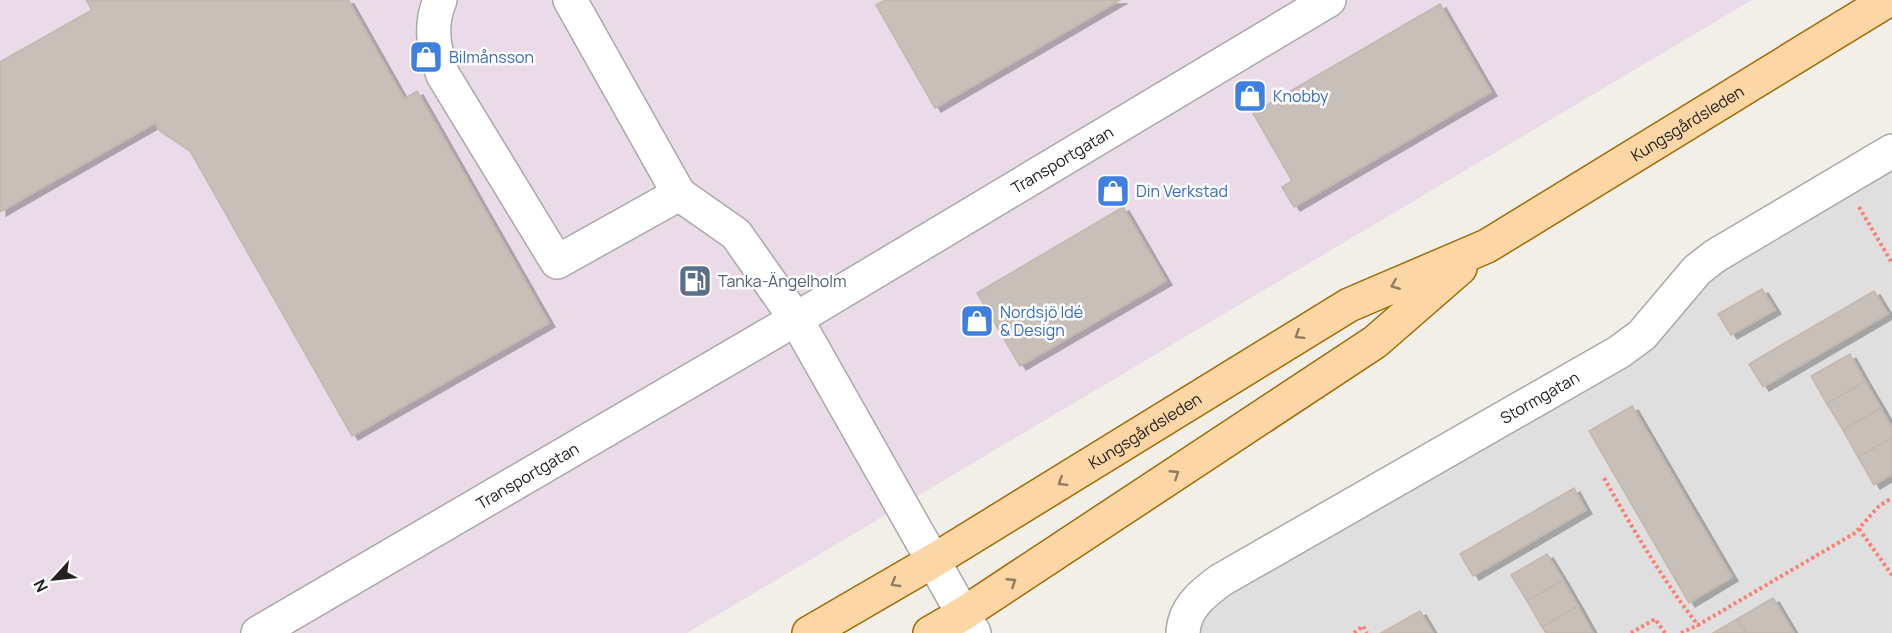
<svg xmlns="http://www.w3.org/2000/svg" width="1892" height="633" font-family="Manrope,sans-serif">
  <defs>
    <filter id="shadow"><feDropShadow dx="6" dy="4" stdDeviation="0" flood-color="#0004"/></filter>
  </defs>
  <rect width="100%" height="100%" fill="#f2efe9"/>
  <!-- residential -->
  <polygon fill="#e0dfdf" points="1892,155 1892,633 1186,633 1194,609 1621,355 1681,293"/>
  <!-- industrial -->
  <polygon fill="#ebdbe8" points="0,0 1752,0 687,633 0,633"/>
  <!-- building -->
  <g fill="#c7bfb8" stroke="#c4b6ab" stroke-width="1.5" filter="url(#shadow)">
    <polygon points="86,0 348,0 404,99 417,91 549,323 352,436 190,151 160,131 155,123 0,212 0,62 92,10"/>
    <polygon points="885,0 1120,0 935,108 876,5"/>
    <polygon points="1440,4 1491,92 1294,207 1282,187 1292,181 1253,113"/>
    <polygon points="1123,207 1166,281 1020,366 977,293"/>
    <polygon points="1762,289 1775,310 1731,335 1718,314"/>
    <polygon points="1874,291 1888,314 1763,387 1749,364"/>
    <polygon points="1850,354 1865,381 1827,404 1811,376"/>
    <polygon points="1865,381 1881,408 1843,430 1827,404"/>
    <polygon points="1632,406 1732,577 1689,603 1589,431"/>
    <polygon points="1881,408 1892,428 1892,438 1858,457 1843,430"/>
    <polygon points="1892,438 1892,474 1874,485 1858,457"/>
    <polygon points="1574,488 1586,510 1473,576 1460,554"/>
    <polygon points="1547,554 1563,580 1527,601 1511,575"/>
    <polygon points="1563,580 1578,606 1542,627 1527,601"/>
    <polygon points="1773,598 1794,633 1746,633 1737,619"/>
    <polygon points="1578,606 1593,633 1546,633 1542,627"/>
    <polygon points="1420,611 1433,633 1381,633"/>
    <polygon points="1737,619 1746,633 1713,633"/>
  </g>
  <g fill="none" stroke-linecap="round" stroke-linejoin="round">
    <defs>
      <g id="minor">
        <path d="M440 0C429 26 434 50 443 75L557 262 679 194"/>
        <polyline points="570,0 679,194 736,234 796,319 974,633"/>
        <path id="s1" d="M258 633 796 319 1329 0"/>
        <path id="s2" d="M1183 633C1184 608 1203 593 1221 580L1619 352 1642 335 1697 270 1715 256 1892 151"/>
      </g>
      <g id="major">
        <path id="s3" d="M809 633 933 561 1349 305 1487 246 1888 0"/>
        <polyline points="930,633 963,614 1375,342 1460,268"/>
      </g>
    </defs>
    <!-- minor casing -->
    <use href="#minor" stroke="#a9a9a9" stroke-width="36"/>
    <!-- major casing -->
    <use href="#major" stroke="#a06b00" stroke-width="36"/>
    <!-- path -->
    <g stroke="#fa8072" stroke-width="4" stroke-dasharray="3 3" stroke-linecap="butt">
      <polyline points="1859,207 1892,263"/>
      <path d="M1604 478C1633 529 1662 579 1698 625L1855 533 1879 506 1892 498"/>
      <polyline points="1859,529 1892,575"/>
      <polyline points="1354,633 1363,626 1367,633"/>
      <polyline points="1631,633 1655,619 1665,633"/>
      <polyline points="1681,633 1698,625"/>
    </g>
    <!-- minor -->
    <use href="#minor" stroke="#fff" stroke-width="33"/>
    <!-- major -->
    <use href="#major" stroke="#fcd6a4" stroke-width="33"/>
  </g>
  <!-- one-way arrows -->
  <defs><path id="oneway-chevron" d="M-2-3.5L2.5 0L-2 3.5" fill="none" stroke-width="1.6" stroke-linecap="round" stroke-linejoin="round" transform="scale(1.5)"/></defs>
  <g stroke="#8f7c63">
    <use href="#oneway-chevron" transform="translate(1395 285) rotate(158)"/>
    <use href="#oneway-chevron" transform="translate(1299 335) rotate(148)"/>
    <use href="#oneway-chevron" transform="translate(1175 474) rotate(-33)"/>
    <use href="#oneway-chevron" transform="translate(1062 482) rotate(148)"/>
    <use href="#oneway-chevron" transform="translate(1012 582) rotate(-33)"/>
    <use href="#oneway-chevron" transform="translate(895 583) rotate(150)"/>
  </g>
  <!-- icons -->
  <defs>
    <symbol id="shop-square" viewBox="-11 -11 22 22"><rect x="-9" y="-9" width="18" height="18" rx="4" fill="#3f7fe0" stroke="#fff"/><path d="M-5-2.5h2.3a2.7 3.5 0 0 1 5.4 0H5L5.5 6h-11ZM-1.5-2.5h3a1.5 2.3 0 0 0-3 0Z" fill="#fff"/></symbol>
    <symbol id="fuel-square" viewBox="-11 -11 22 22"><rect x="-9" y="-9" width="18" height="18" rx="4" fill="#5c6f8a" stroke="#fff"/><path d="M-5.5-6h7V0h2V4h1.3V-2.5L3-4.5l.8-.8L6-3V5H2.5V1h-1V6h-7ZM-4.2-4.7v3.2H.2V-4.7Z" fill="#fff"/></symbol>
  </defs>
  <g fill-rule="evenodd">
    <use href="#shop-square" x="407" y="38" width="38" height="38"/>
    <use href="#shop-square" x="1231" y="77" width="38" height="38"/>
    <use href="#shop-square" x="1094" y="172" width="38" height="38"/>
    <use href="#fuel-square" x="676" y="262" width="38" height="38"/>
    <use href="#shop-square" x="958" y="302" width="38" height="38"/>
  </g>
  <g text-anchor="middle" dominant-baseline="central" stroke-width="5" stroke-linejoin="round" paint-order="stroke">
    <!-- shop labels -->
    <g font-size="16" fill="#366cbe" stroke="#fff" text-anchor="start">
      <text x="449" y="57">Bilmånsson</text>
      <text x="1273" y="96">Knobby</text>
      <text x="1136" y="191">Din Verkstad</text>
      <text x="1000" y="312">Nordsjö Idé<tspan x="1000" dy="18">&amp; Design</tspan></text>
    </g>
    <!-- street labels -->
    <g font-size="16" fill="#222" stroke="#fff">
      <text stroke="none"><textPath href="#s3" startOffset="1017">Kungsgårdsleden</textPath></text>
      <text stroke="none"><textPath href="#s1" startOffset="933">Transportgatan</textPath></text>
      <text stroke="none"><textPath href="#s2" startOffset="435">Stormgatan</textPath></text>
      <text stroke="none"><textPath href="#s3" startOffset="392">Kungsgårdsleden</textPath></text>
      <text stroke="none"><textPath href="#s1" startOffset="312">Transportgatan</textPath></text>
    </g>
    <!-- service labels -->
    <g font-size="16" fill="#4e5e75" stroke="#fff" text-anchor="start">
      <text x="718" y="281">Tanka-Ängelholm</text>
    </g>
  </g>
  <!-- north arrow -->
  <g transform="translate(54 579) rotate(243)" stroke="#ffffff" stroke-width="4.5" paint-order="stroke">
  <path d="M0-4.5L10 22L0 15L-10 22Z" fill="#222222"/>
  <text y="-9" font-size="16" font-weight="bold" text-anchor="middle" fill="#222222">N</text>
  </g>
</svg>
